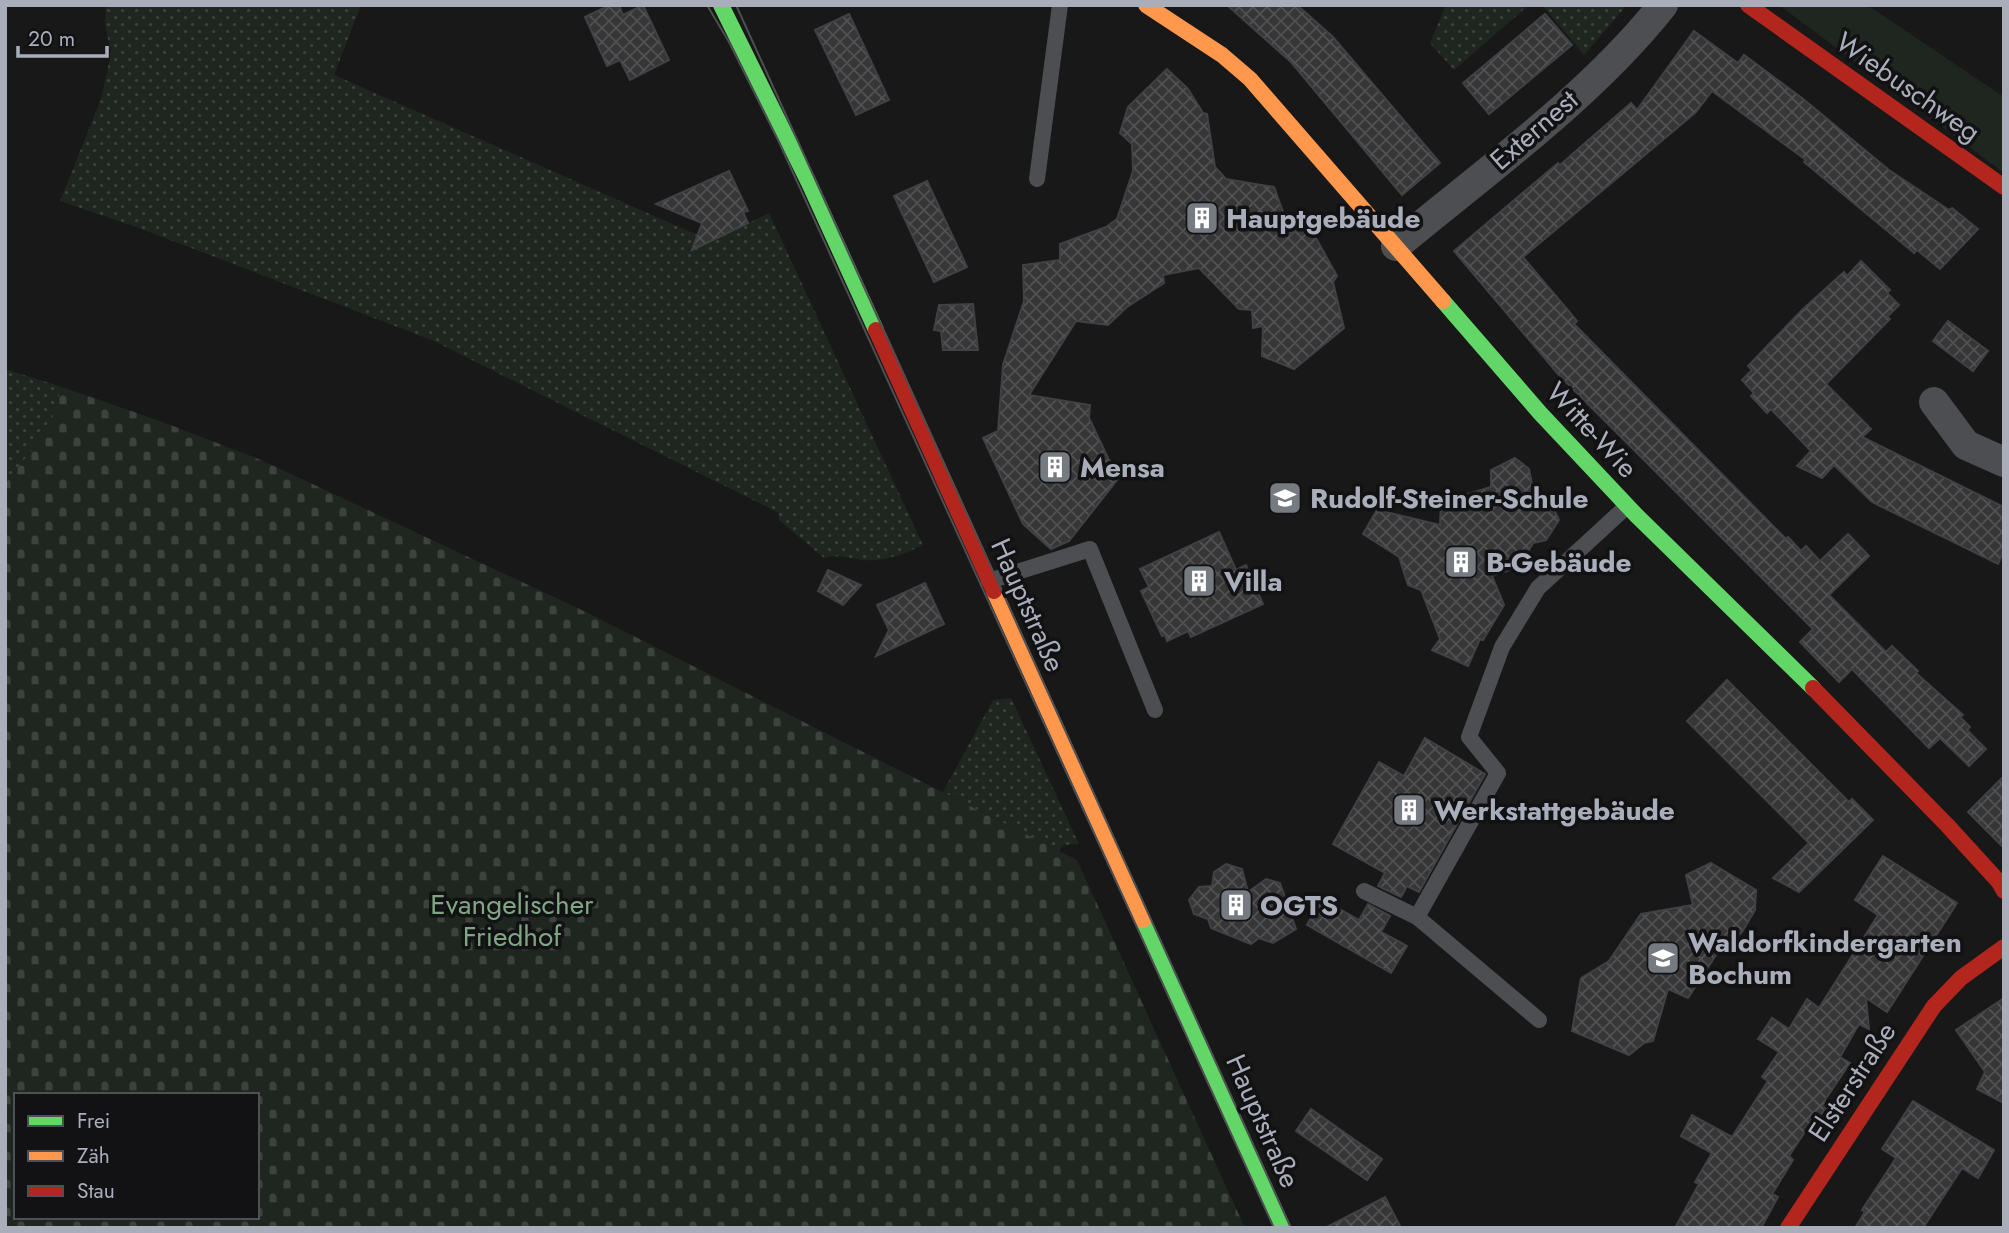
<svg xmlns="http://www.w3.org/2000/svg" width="2009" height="1233" font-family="Jost,sans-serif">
  <defs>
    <pattern id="grass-dots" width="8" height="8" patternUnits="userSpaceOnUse" patternTransform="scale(1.75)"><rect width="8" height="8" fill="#1e261f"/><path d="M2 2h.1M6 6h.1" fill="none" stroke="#3c433d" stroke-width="1.8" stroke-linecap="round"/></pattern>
    <pattern id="cemetery-stones" width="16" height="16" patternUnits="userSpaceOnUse" patternTransform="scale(1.75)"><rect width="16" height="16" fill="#1e261f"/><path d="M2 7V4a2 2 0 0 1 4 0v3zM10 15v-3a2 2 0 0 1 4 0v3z" fill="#3c433d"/></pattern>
    <pattern id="building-cross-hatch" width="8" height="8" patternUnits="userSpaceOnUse" patternTransform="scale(1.75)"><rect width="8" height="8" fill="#363637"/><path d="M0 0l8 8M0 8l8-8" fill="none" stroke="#505152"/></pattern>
  </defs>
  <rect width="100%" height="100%" fill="#181818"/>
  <!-- grass -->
  <g fill="url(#grass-dots)">
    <path d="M106 5H361L334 75 711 241 769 213 923 545C905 554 884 562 863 560 848 558 839 554 824 558L779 520V513L434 341 139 228 60 201 101 99 111 53 105 25Z"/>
    <polygon points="1446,5 1529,5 1454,70 1430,43"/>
    <polygon points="1542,5 1627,5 1584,55"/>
    <polygon points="5,369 62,387 48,430 5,484"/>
    <polygon points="1011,698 1079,844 1063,845 1059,851 943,792 993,700"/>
  </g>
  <!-- cemetery -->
  <path fill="url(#cemetery-stones)" fill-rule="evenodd" d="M62 387 160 421 261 460 586 612 1077 860 1245 1228H5V484L48 430ZM16 1095H257V1217H16Z"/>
  <!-- park -->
  <polygon fill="#1e261f" points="1779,5 1867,5 2004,97 2004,173"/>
  <!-- building -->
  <g fill="url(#building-cross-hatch)" stroke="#404144" stroke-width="2">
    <polygon points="610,5 619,5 623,15 643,5 669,60 630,80 620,60 607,66 585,17"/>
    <polygon points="1227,5 1297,5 1333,37 1440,163 1402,195 1291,62"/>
    <polygon points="849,14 889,100 856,115 815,30"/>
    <polygon points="1545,14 1572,45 1489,114 1463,83"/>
    <polygon points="1694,31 1738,63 1744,55 1802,98 1889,170 1949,210 1952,208 1978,229 1940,269 1917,250 1914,253 1804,162 1806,160 1712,91 1696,112 1523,257 1577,321 1574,324 1786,539 1788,537 1801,551 1806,546 1820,561 1848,534 1869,556 1829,595 1886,652 1892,646 1918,671 1916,673 1963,715 1960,717 1970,727 1967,730 1986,749 1969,766 1940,738 1929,748 1852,669 1839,682 1800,642 1813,629 1558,374 1454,251 1558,163 1560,165 1631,103 1637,110"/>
    <polygon points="1167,69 1188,89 1203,113 1207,114 1215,167 1226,179 1274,187 1291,234 1306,220 1337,276 1333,282 1344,328 1294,369 1262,356 1263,326 1253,328 1252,310 1239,309 1199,268 1163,275 1164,283 1127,307 1108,325 1076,321 1029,395 1090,405 1089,418 1108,458 1121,475 1069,541 1051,549 1023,524 983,438 998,431 1003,365 1024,301 1023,265 1060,260 1060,244 1106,227 1117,219 1133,171 1132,144 1120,133 1128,107"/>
    <polygon points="729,171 748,211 743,212 748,223 692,250 702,223 656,204"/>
    <polygon points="927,181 967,267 934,282 894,196"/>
    <polygon points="1861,261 1890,290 1887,293 1899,305 1887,317 1890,319 1826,384 1871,429 1862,437 2004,507 2004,550 1998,564 1872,502 1834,465 1822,478 1797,466 1811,451 1771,409 1767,413 1751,396 1754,393 1742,380 1752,370 1748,366 1802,310 1844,272 1847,276"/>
    <polygon points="973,304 978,350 943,350 941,331 934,330 939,305"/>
    <polygon points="1948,321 1988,351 1973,371 1933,341"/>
    <polygon points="1515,458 1529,469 1534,495 1552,505 1559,520 1546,540 1533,543 1519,567 1492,576 1504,605 1483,640 1480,639 1468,666 1432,650 1440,639 1421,590 1408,585 1399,557 1363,534 1377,510 1440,525 1441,502 1491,487 1491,470"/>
    <polygon points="1219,532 1236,570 1246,565 1263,604 1191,637 1188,631 1167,641 1165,635 1162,636 1141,591 1149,587 1140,569"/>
    <polygon points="828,570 861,585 843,605 818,591"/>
    <polygon points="925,583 944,624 876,656 889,630 877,605"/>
    <polygon points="1727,680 1849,802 1852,799 1873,820 1799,892 1773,878 1809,843 1687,721"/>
    <polygon points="1425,738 1485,774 1419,892 1407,886 1401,897 1378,886 1385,873 1333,844 1379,762 1404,776"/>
    <polygon points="2004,776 2004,848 1968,812"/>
    <polygon points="1883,856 1957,903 1887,1012 1866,998 1869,1029 1859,1024 1840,1057 1850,1063 1825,1100 1826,1108 1820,1116 1814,1118 1789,1156 1793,1160 1772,1194 1778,1197 1761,1228 1675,1228 1699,1184 1695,1182 1712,1153 1681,1136 1692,1115 1732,1137 1768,1081 1762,1077 1779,1052 1758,1039 1772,1018 1789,1029 1807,999 1819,1008 1878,915 1855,900"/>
    <polygon points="1711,863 1756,890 1755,910 1742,932 1716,955 1688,998 1668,989 1653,1041 1644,1043 1629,1055 1572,1031 1581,978 1609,961 1641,914 1693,905 1686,875"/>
    <polygon points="1226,864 1242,869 1248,892 1266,879 1280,883 1296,929 1273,943 1259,938 1251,944 1211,928 1208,919 1194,914 1189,900 1199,887 1212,886 1214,872"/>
    <polygon points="1322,899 1359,920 1368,904 1390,916 1381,932 1407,946 1391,973 1307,925"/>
    <polygon points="2004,998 2004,1103 1977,1089 1985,1072 1956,1030"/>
    <polygon points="1913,1101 1994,1150 1978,1178 1962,1168 1923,1228 1855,1228 1865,1212 1862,1210 1896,1158 1882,1149"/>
    <polygon points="1311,1109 1382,1159 1367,1180 1296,1131"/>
    <polygon points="1385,1197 1401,1228 1325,1228"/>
  </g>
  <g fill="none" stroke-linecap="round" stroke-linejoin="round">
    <!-- lane -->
    <g stroke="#4c4e51" stroke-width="16">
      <polyline points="1037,179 1060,5"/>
      <polyline points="989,581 1090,549 1155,710"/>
      <polyline points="1364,891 1417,917 1539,1020"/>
      <polyline points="1417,917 1498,773 1469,737 1502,647 1538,588 1627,506"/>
    </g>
    <!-- street -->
    <g stroke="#4c4e51" stroke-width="30">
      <path d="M1396 246C1485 172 1591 96 1663 5"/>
      <polyline points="1934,402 1966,445 2004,462"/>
    </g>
    <!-- fast -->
    <g stroke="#63d668" stroke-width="16">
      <polyline points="721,5 809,183 876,330"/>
      <polyline points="1443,301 1540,413 1636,515 1813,688"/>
      <polyline points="1143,920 1283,1228"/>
    </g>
    <!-- slow -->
    <g stroke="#ff974d" stroke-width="16">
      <polyline points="1146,5 1222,55 1250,79 1443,301"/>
      <polyline points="994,591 1143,920"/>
    </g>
    <!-- jam -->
    <g stroke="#b3261e" stroke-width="16">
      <polyline points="1748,5 2004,187"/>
      <polyline points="876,330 994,591"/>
      <polyline points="1813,688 1947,825 1999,882 2004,891"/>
      <polyline points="1788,1228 1934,1006 1961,978 2004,947"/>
    </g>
    <!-- tram -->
    <g stroke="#4c4e51" stroke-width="2">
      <polyline points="707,5 729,42 779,142 1274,1228"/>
      <polyline points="736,5 1291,1228"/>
    </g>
  </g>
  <!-- icons -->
  <defs>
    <symbol id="building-square" viewBox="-11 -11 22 22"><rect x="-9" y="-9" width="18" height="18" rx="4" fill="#767a81" stroke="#121214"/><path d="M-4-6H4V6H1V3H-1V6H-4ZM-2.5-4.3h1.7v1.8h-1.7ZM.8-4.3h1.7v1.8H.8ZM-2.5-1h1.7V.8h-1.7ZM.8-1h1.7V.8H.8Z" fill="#fff"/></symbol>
    <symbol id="school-square" viewBox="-11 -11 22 22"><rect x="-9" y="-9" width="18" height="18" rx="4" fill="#767a81" stroke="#121214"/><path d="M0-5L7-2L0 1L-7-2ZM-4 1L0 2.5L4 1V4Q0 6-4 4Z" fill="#fff"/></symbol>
  </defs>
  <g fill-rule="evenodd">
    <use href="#building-square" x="1183" y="199" width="38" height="38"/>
    <use href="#building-square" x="1036" y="448" width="38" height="38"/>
    <use href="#school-square" x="1266" y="479" width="38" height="38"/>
    <use href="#building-square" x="1442" y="543" width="38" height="38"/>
    <use href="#building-square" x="1180" y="562" width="38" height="38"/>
    <use href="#building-square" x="1390" y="791" width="38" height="38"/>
    <use href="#building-square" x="1217" y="886" width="38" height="38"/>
    <use href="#school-square" x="1644" y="939" width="38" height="38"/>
  </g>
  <g text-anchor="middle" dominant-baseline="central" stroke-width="7" stroke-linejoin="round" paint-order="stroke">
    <!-- street labels -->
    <g font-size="28" fill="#a9aeba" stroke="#121214">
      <text transform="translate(1908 87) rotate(35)">Wiebuschweg</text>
      <text transform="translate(1534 130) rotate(-41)">Externest</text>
      <text transform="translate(1592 430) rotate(47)">Witte-Wie</text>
      <text transform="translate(1028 605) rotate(66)">Hauptstraße</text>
      <text transform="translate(1852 1082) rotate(-57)">Elsterstraße</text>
      <text transform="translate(1263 1121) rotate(66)">Hauptstraße</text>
    </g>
    <!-- poi labels -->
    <g font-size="28" font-weight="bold" fill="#a9aeba" stroke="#121214" text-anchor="start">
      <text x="1226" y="218">Hauptgebäude</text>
      <text x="1080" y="467">Mensa</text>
      <text x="1310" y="498">Rudolf-Steiner-Schule</text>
      <text x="1486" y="562">B-Gebäude</text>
      <text x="1224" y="581">Villa</text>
      <text x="1434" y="810">Werkstattgebäude</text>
      <text x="1260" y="905">OGTS</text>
      <text x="1688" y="942">Waldorfkindergarten<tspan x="1688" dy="32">Bochum</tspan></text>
    </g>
    <!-- park labels -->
    <g font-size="28" fill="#7fa682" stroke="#121214">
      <text x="512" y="904">Evangelischer<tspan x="512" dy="32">Friedhof</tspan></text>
    </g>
  </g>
  <!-- border -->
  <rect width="2009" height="1233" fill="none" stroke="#a9aeba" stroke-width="14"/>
  <!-- legend -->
  <rect x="14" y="1093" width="245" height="126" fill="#121214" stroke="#4e5056" stroke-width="2"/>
  <rect x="28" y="1116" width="35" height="10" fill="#63d668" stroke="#4e5056" stroke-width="2"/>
  <text x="77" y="1128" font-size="21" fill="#a9aeba">Frei</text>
  <rect x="28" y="1151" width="35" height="10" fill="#ff974d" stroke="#4e5056" stroke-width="2"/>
  <text x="77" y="1163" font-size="21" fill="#a9aeba">Zäh</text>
  <rect x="28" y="1186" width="35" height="10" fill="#b3261e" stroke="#4e5056" stroke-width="2"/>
  <text x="77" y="1198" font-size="21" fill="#a9aeba">Stau</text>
  <!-- scale -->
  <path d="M18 46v10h89v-10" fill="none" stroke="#a9aeba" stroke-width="3.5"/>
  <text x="28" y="46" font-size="21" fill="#a9aeba" stroke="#121214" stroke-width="5" paint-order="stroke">20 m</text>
</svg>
